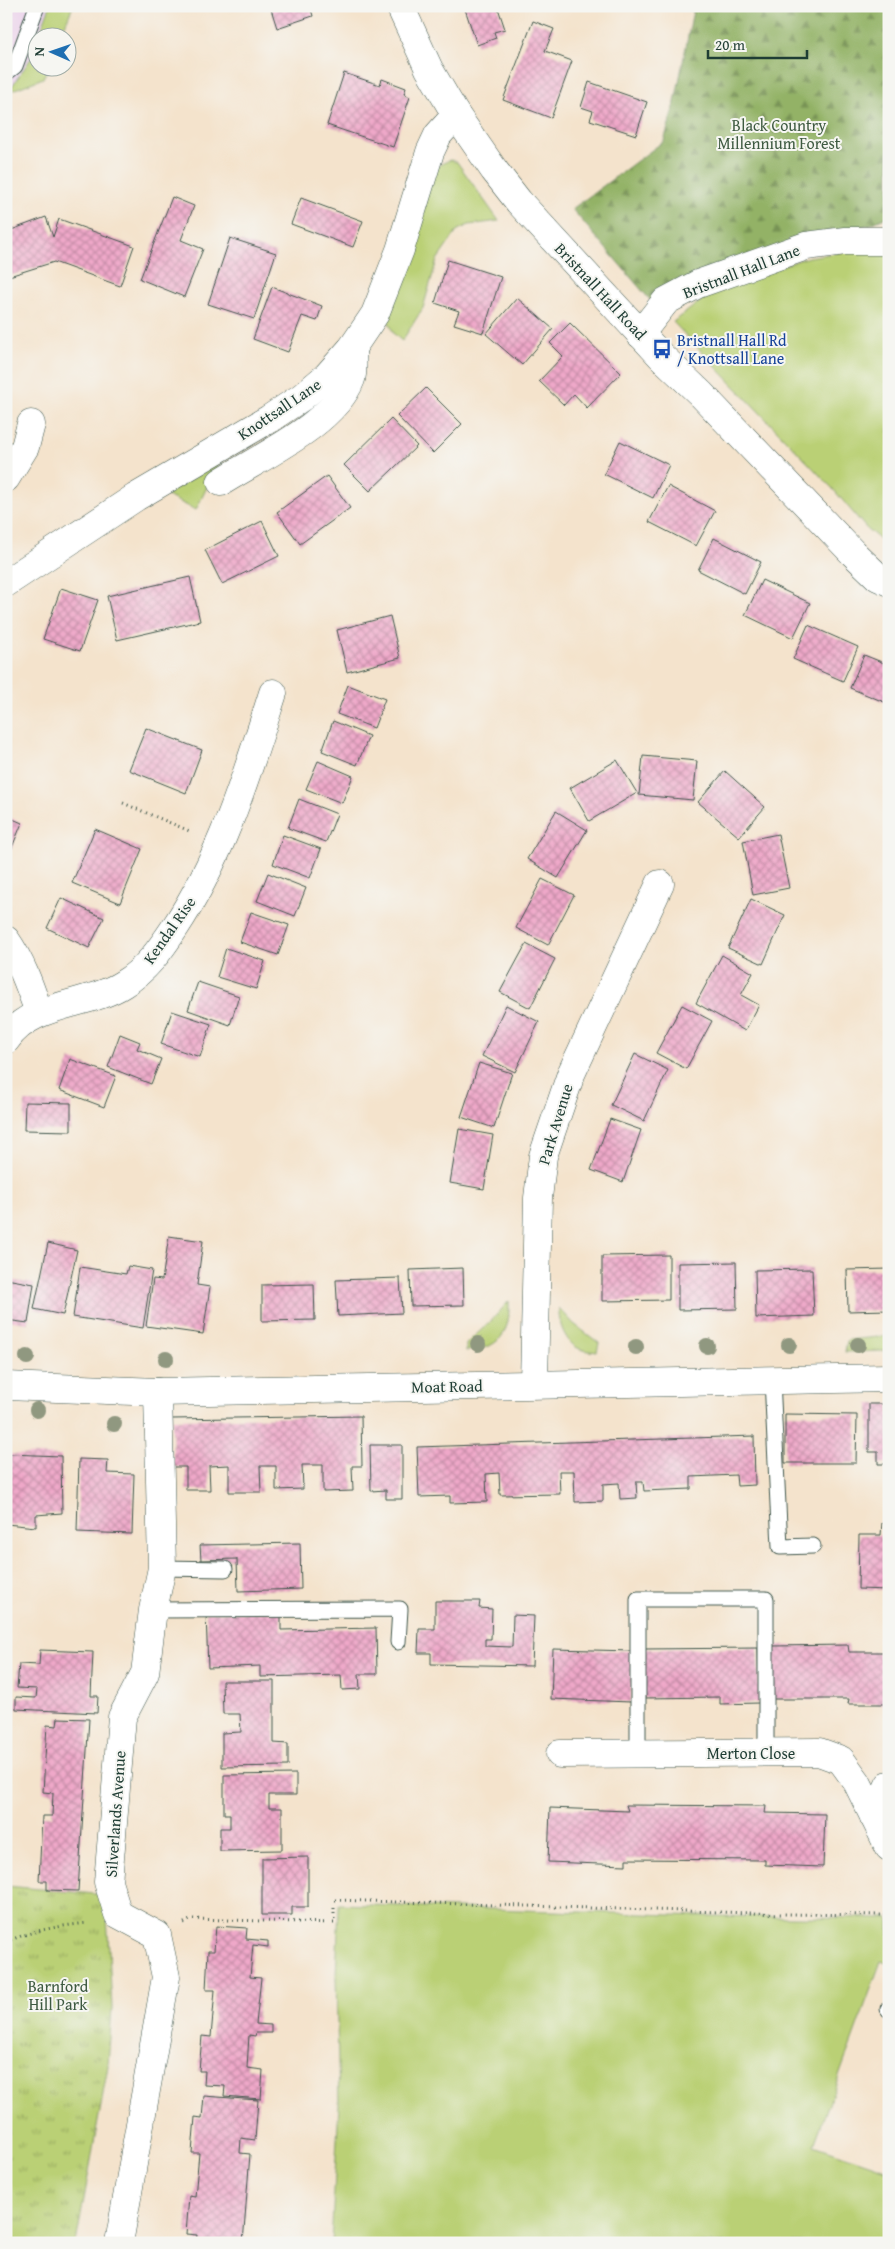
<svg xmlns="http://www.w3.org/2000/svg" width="895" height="2249" font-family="'Gentium Book Plus',serif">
  <defs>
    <pattern id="forest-firs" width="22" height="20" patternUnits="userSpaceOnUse" patternTransform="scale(1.25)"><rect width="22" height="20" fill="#93b266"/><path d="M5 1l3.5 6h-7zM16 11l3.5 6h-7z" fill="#779255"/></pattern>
    <pattern id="park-tufts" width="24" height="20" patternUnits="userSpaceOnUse" patternTransform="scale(1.25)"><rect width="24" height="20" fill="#bad075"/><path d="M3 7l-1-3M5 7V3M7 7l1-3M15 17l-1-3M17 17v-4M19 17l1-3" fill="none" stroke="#97aa61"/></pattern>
    <pattern id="building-cross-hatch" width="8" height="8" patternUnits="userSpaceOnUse" patternTransform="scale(1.25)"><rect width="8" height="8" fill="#efa8c9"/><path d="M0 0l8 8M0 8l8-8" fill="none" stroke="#c18aa4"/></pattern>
  </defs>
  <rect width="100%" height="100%" fill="#f6f6f2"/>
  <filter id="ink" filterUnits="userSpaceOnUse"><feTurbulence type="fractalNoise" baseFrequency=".02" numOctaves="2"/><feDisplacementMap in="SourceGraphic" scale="10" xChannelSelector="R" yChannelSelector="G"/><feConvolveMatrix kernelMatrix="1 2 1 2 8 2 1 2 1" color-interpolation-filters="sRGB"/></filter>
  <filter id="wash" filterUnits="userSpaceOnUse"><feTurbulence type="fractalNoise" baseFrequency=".0096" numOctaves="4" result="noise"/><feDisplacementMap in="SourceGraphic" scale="20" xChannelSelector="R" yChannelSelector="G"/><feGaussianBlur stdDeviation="1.12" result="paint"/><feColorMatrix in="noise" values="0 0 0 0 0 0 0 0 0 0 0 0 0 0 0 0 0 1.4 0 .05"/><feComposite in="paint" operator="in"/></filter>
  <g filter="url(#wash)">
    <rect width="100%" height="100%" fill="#f4e3cc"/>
    <!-- built -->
    <polygon fill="#ebd1eb" points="6,6 73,6 60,37 38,38 38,68 48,68 43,78 6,93"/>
    <!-- green -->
    <g fill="#bad075" stroke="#6c8654">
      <polygon points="50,6 73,6 60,37 38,37"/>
      <polygon points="37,40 38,68 48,68 43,78 8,92 31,58"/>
      <polygon points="450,160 457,162 499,221 469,225 458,230 437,260 423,308 402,341 394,334 385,315 431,174 441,164"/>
      <polygon points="889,245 889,547 866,528 833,489 673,322 706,297 731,283 808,257"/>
      <polygon points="219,462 196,510 165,495"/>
      <path d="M509 1301C510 1335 500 1348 466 1351V1344L492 1320Z"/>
      <path d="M559 1308 574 1324 599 1343 597 1352C592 1351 585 1351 580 1349 565 1343 558 1323 559 1308Z"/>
      <polygon points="889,1336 889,1351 845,1352 847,1340"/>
      <polygon points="339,1904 702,1916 889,1918 889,1964 881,1961 814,2145 889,2171 889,2243 331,2243 339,2105 336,1977"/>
    </g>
    <!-- forest -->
    <polygon fill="url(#forest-firs)" stroke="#59784d" points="694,6 889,6 889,216 871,224 832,233 651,301 572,209 664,141 674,107"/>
    <!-- park -->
    <polygon fill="url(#park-tufts)" stroke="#6c8654" points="6,1886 106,1895 112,2008 108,2066 76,2243 6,2243"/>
    <g id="blocks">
      <!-- building -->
      <g fill="url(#building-cross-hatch)">
        <polygon points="270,6 310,6 313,16 277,28"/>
        <polygon points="464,6 503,6 498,8 505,29 494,32 496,38 477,45"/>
        <polygon points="533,21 554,29 545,51 572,61 551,118 503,100"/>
        <polygon points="344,73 380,85 382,79 406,88 404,94 410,97 393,147 327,125"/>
        <polygon points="589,82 647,102 636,135 590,120 593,111 581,107"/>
        <polygon points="172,197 194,206 181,240 203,249 184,297 140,279"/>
        <polygon points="301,198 363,221 353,247 291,224"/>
        <polygon points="46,217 53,237 59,219 134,246 120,286 54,262 6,277 6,232"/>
        <polygon points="230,238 276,253 254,319 208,304"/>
        <polygon points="448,260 501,277 483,333 454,324 459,311 435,303"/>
        <polygon points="272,287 322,306 317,321 302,316 288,352 253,339"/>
        <polygon points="517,298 553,329 522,365 486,334"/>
        <polygon points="570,323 621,373 587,408 574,394 564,405 539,381 563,356 550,343"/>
        <polygon points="426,388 462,424 433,453 397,416"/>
        <polygon points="391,419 417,446 370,491 344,465"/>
        <polygon points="620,441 669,465 653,498 604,474"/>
        <polygon points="327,476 350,508 300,544 277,512"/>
        <polygon points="668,486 715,511 696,546 649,522"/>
        <polygon points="262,521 279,556 222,584 205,550"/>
        <polygon points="714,538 761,562 745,594 698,570"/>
        <polygon points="190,577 200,621 117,640 107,596"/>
        <polygon points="762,580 810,603 793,638 745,615"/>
        <polygon points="61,588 98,600 80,651 43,639"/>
        <polygon points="390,616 400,658 347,672 337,630"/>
        <polygon points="808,625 858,647 843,681 793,659"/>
        <polygon points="864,655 889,665 889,704 850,688"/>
        <polygon points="348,685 385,699 374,728 337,714"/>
        <polygon points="333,721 369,736 357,765 322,751"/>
        <polygon points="146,728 202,750 186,793 129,770"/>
        <polygon points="643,756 697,761 693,800 639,795"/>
        <polygon points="617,760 637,793 589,821 570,788"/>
        <polygon points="318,761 353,776 342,803 306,789"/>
        <polygon points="725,771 765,807 739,837 698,802"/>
        <polygon points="299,799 337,814 326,842 288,828"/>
        <polygon points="556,811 587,830 558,878 527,859"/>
        <polygon points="6,816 22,823 6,862"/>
        <polygon points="95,829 142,849 120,903 72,883"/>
        <polygon points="778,834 789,888 753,895 743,841"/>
        <polygon points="283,835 321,849 310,878 273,864"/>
        <polygon points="268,873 306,888 295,916 257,901"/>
        <polygon points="542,879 574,895 548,945 516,928"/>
        <polygon points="61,898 104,918 89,948 47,928"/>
        <polygon points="751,899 785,915 763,964 728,948"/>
        <polygon points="251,912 289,925 278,955 240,942"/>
        <polygon points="526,944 555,959 530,1008 500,992"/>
        <polygon points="226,948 265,961 256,989 217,977"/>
        <polygon points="722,955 753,973 741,995 759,1005 745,1031 696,1003"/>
        <polygon points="198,982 239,996 230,1025 188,1010"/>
        <polygon points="506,1005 539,1022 515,1072 482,1056"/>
        <polygon points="682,1005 712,1021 686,1069 656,1053"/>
        <polygon points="172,1011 211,1024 200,1057 161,1044"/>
        <polygon points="120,1034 140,1042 137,1049 161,1059 151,1084 108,1067"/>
        <polygon points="635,1054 668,1070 644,1121 611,1105"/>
        <polygon points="70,1059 116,1076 104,1107 59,1090"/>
        <polygon points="479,1063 512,1073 494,1128 461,1117"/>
        <polygon points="25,1102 71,1103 71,1131 24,1130"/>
        <polygon points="610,1119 641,1130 623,1182 591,1170"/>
        <polygon points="459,1129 493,1135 484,1189 450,1183"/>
        <polygon points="169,1236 203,1241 197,1285 210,1287 203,1334 146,1326 153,1279 162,1280"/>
        <polygon points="48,1243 77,1250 63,1315 34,1309"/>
        <polygon points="669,1255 669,1300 602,1301 602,1256"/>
        <polygon points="736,1262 737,1309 678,1310 678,1263"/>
        <polygon points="128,1266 152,1270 143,1328 73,1317 80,1267 126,1274"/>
        <polygon points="463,1268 464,1305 411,1306 410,1270"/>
        <polygon points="812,1269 814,1316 756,1318 755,1270"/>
        <polygon points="889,1269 889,1310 848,1311 847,1270"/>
        <polygon points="400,1278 402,1313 338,1316 336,1280"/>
        <polygon points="6,1279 34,1284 28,1323 6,1320"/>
        <polygon points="314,1284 315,1320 262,1321 262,1285"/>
        <polygon points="869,1404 889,1404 889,1464 878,1464 878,1452 869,1452"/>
        <polygon points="785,1414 857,1415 856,1463 785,1463"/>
        <polygon points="361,1416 362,1466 352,1466 353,1491 323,1492 323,1465 302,1465 303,1489 276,1490 276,1466 260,1466 261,1492 229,1492 229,1465 209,1466 210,1490 186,1490 186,1467 173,1467 172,1419"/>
        <polygon points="754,1436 755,1485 737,1486 736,1475 691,1477 691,1489 644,1491 643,1482 636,1482 637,1498 620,1499 619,1483 603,1484 603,1501 575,1502 574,1471 559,1471 560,1494 500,1495 499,1473 486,1474 487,1502 450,1503 450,1496 419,1497 417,1447"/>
        <polygon points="370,1445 402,1445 402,1499 386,1499 386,1490 371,1491"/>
        <polygon points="9,1454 61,1456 62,1513 36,1515 36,1527 6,1524"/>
        <polygon points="79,1459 108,1460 107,1473 134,1474 132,1534 77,1532"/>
        <polygon points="882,1523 889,1523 889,1590 858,1589 859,1535 881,1535"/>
        <polygon points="300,1543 301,1589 238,1591 237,1559 201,1560 200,1545"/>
        <polygon points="435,1601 480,1601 479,1608 492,1609 491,1639 485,1639 485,1646 512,1647 513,1615 534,1616 532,1666 431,1664 431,1653 418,1653 419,1629 435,1629"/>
        <polygon points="281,1612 281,1630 376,1628 377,1674 359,1674 360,1689 342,1690 341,1675 260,1677 260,1666 208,1668 206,1613"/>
        <polygon points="848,1645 849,1652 889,1652 889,1704 848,1704 849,1699 772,1699 772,1646"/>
        <polygon points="758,1648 759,1703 720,1704 720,1697 643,1698 643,1649"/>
        <polygon points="553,1649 632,1651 631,1702 551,1699"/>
        <polygon points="40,1650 93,1652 91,1696 98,1696 97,1713 16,1709 16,1697 36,1698 37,1689 17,1688 19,1664 39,1665"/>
        <polygon points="222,1681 274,1681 274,1743 288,1744 288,1766 222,1767 222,1733 241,1732 240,1714 223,1714"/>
        <polygon points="58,1718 89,1719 78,1891 47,1890 47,1881 39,1881 42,1816 52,1816 53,1793 43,1792 47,1725 57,1726"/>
        <polygon points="296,1774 296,1795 269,1795 269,1808 282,1808 282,1850 220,1851 220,1828 230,1828 230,1814 224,1814 224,1775"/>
        <polygon points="626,1805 766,1806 765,1813 825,1814 823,1867 765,1865 765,1860 626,1859 626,1865 548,1862 550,1808 628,1811"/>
        <polygon points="308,1857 308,1907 292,1907 292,1915 262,1915 262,1858"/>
        <polygon points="216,1926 247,1928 246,1939 268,1941 268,1947 253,1945 250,1977 261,1978 256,2024 271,2025 271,2033 256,2033 255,2036 249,2035 247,2068 263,2070 261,2099 224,2096 225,2086 204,2085 205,2071 199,2071 202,2036 211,2037 215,1990 206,1990 208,1951 214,1951"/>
        <polygon points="204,2096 258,2100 255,2140 241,2138 240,2153 250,2154 243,2243 196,2243 197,2235 186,2234 189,2196 195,2197 199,2153 192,2153 195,2117 202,2118"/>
      </g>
    </g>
  </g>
  <g filter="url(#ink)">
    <use href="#blocks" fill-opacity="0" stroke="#3f564b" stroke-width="1"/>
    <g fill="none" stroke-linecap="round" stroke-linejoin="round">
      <defs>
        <g id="lane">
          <polyline points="6,73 15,66 37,6"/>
          <polyline points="772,1379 780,1547 813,1546"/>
          <polyline points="162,1568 225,1569"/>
          <polyline points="153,1610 400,1609 398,1642"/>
          <polyline points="638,1753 638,1599 766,1599 766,1752"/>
          <polyline points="888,2009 889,2010"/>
        </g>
        <g id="street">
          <polyline points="640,334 666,301 698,284 806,246 845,241 889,241"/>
          <polyline points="6,478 25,447 31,424"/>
          <path d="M221 482C260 457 334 424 351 379 354 370 352 358 352 348"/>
          <polyline points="6,583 136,497 269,419 302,397 327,376 352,348 375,314 400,250 430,152 438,135 456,115"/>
          <path d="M6 940C22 963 30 987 39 1013"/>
          <path d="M6 1040C32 1001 87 1007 123 984 146 970 160 950 174 929 222 857 247 774 273 693"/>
          <polyline points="534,1384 538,1198 543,1156 571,1074 660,884"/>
          <polyline points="560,1754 819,1752 841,1760 857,1782 889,1847"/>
          <polyline points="874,1817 889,1785"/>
          <polyline points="119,2243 166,1977 157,1935 118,1914 108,1882 122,1717 145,1673 153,1610 162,1568 158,1392"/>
        </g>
        <g id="secondary">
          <polyline points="400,6 429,69 456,115 494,170 519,202 661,356 701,394 853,553 878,577 889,582"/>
          <polyline points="6,1386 158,1392 889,1378"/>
        </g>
      </defs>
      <!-- lane casing -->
      <use href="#lane" stroke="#3f564b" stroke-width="17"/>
      <!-- street casing -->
      <use href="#street" stroke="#3f564b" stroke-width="29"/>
      <!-- secondary casing -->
      <use href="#secondary" stroke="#3f564b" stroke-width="29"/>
      <!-- path -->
      <g stroke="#3f564b" stroke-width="3" stroke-dasharray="1 4" stroke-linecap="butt">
        <polyline points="123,803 192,832"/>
        <polyline points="184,1923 192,1919 334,1923 334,1900 783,1914 889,1915"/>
        <path d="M6 1942C33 1930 59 1926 88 1923"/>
      </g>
      <!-- lane -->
      <use href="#lane" stroke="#fff" stroke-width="15"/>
      <!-- street -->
      <use href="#street" stroke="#fff" stroke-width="28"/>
      <!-- secondary -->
      <use href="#secondary" stroke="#fff" stroke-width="28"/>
    </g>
    <!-- trees -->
    <g fill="#909880">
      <circle cx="478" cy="1344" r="8"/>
      <circle cx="789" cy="1345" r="8"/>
      <circle cx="858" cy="1345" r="8"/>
      <circle cx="707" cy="1346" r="8"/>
      <circle cx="636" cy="1347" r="8"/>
      <circle cx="27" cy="1357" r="8"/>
      <circle cx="166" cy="1359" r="8"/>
      <circle cx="37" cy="1410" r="8"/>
      <circle cx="114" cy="1424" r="8"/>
    </g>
  </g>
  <!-- icons -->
  <defs>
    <symbol id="bus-bare" viewBox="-9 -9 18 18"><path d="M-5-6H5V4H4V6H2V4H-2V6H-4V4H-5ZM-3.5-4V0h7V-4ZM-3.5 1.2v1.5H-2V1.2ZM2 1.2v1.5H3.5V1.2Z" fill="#1a4fb4" stroke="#f6f6f2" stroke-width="2.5" paint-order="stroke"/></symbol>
  </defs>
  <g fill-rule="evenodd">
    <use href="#bus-bare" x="648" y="335" width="28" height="28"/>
  </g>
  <g text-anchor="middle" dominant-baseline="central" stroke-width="4" stroke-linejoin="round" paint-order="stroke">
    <!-- park labels -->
    <g font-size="16" fill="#3e5a41" stroke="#f6f6f2">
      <text x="779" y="125">Black Country<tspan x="779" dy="18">Millennium Forest</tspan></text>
      <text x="58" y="1986">Barnford<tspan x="58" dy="18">Hill Park</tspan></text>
    </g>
    <!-- street labels -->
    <g font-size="16" fill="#1f3d34" stroke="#f6f6f2">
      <text transform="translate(741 271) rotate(-21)">Bristnall Hall Lane</text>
      <text transform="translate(601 291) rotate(47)">Bristnall Hall Road</text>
      <text transform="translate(279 409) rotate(-34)">Knottsall Lane</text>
      <text transform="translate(169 930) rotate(-55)">Kendal Rise</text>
      <text transform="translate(555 1124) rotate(-73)">Park Avenue</text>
      <text transform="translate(447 1386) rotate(-1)">Moat Road</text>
      <text x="751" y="1753">Merton Close</text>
      <text transform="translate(115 1814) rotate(-86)">Silverlands Avenue</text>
    </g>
    <!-- transit labels -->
    <g font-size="16" fill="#164399" stroke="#f6f6f2" text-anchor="start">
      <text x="677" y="340">Bristnall Hall Rd<tspan x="677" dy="18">/ Knottsall Lane</tspan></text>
    </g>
  </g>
  <!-- margin -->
  <rect width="895" height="2249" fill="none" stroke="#f6f6f2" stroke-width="25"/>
  <!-- north arrow -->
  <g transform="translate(52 52) rotate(272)"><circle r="24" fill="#f6f6f2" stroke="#a0aca6"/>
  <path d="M0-4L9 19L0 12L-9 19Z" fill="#1f6fb2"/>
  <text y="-8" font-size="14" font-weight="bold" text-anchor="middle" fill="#1f3d34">N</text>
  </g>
  <!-- scale -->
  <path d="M708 50v8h99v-8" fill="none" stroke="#1f3d34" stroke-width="2.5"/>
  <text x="715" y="50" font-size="15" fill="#1f3d34" stroke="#f6f6f2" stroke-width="4" paint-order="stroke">20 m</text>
</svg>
